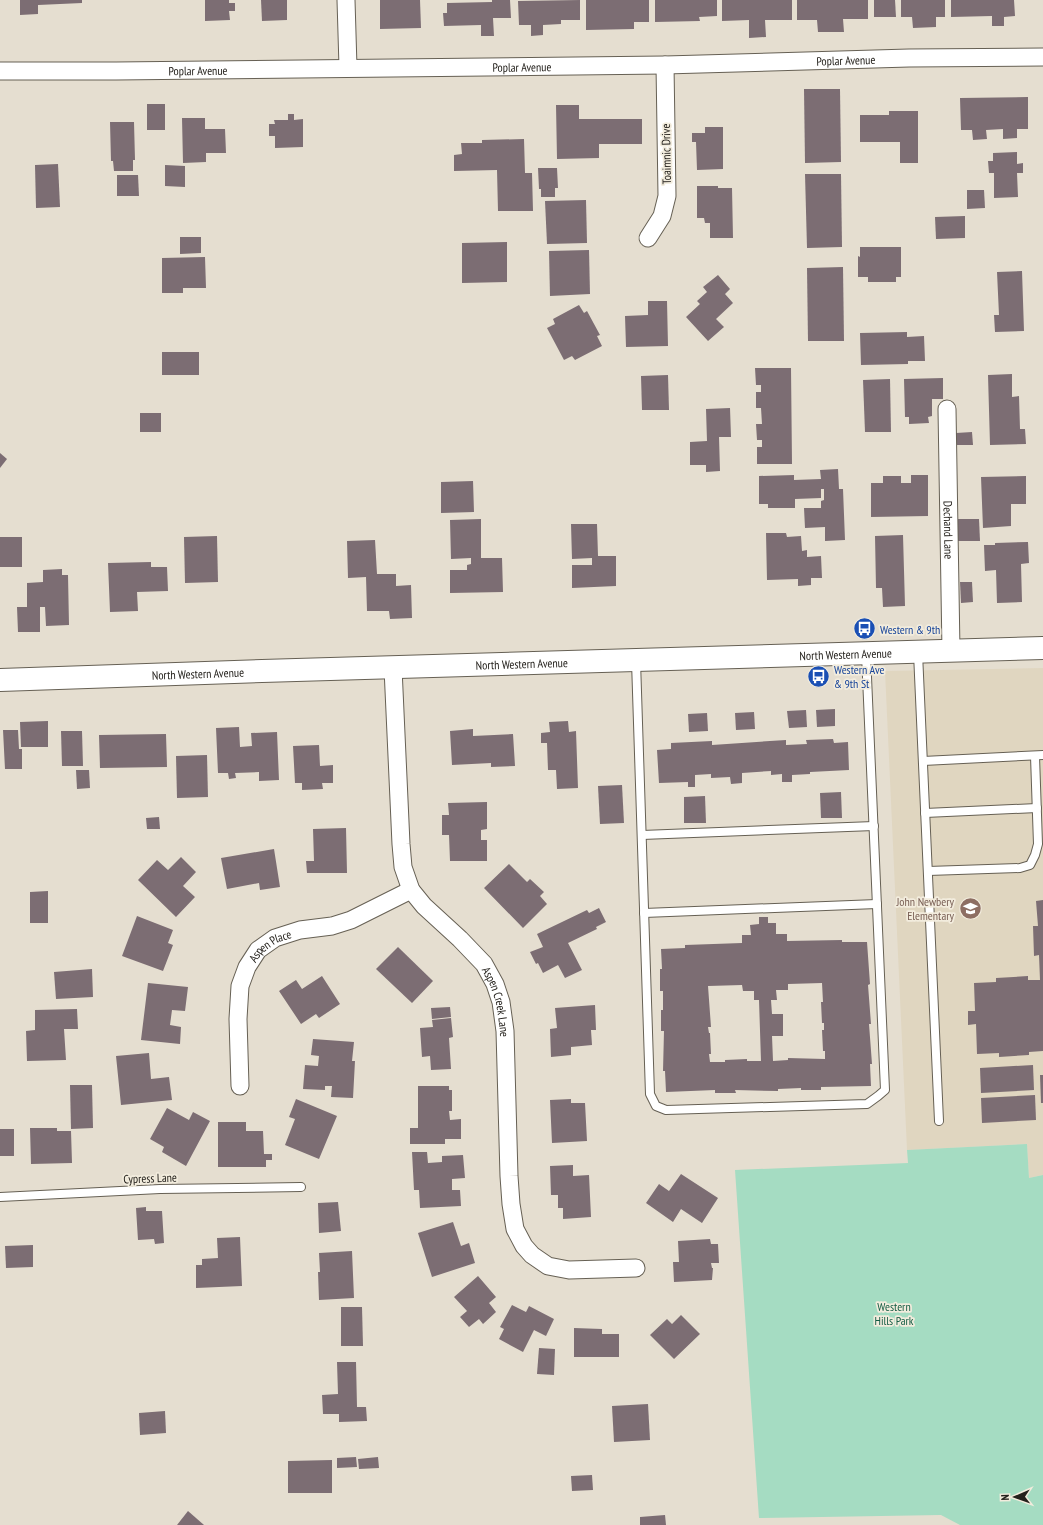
<svg xmlns="http://www.w3.org/2000/svg" width="1043" height="1525" font-family="'PT Sans Narrow',sans-serif">
  <rect width="100%" height="100%" fill="#e5ded0"/>
  <!-- built -->
  <polygon fill="#e0d6c0" points="1043,668 1043,1175 1029,1178 1027,1144 907,1150 885,671"/>
  <!-- green -->
  <polygon fill="#a5dcc2" points="1027,1144 1029,1178 1043,1175 1043,1525 960,1525 941,1515 759,1518 735,1170 908,1163 907,1150"/>
  <!-- building -->
  <g fill="#7c6d73" fill-rule="evenodd">
    <polygon points="20,0 82,0 82,3 38,5 38,14 20,15"/>
    <polygon points="205,0 229,0 229,3 235,3 235,11 229,11 230,20 205,21"/>
    <polygon points="261,0 287,0 287,20 262,21"/>
    <polygon points="380,0 420,0 421,28 380,29"/>
    <polygon points="492,0 510,0 511,18 493,18 494,36 481,36 481,25 444,26 443,13 447,13 447,3 492,2"/>
    <polygon points="580,0 580,20 561,20 561,24 543,25 543,35 531,36 531,25 519,25 518,1"/>
    <polygon points="586,0 649,0 649,22 634,22 634,29 586,30"/>
    <polygon points="655,0 717,0 717,16 699,17 700,21 655,22"/>
    <polygon points="722,0 792,0 792,20 765,20 766,37 749,38 749,20 722,21"/>
    <polygon points="797,0 868,0 868,19 843,19 844,32 818,32 817,20 797,20"/>
    <polygon points="874,0 895,0 896,17 874,17"/>
    <polygon points="901,0 945,0 945,17 936,17 936,27 913,28 912,17 901,17"/>
    <polygon points="951,0 1014,0 1015,16 1004,17 1004,26 992,26 992,16 951,17"/>
    <polygon points="804,89 840,89 841,162 805,163"/>
    <polygon points="1028,97 1028,129 1017,129 1017,138 1003,139 1003,129 986,130 987,139 973,140 972,130 961,130 960,98"/>
    <rect x="147" y="104" width="18" height="26"/>
    <polygon points="556,105 579,105 579,119 642,119 642,144 599,144 599,158 557,159"/>
    <polygon points="889,111 918,111 918,163 900,163 900,142 860,142 860,115 889,115"/>
    <polygon points="288,114 294,114 294,120 303,119 303,147 275,148 275,136 269,136 269,124 275,124 274,120 288,120"/>
    <polygon points="182,118 205,118 205,129 225,129 226,153 206,153 206,162 183,163"/>
    <polygon points="110,122 134,122 135,160 133,160 133,171 114,171 113,161 111,161"/>
    <polygon points="705,127 723,127 723,169 697,170 696,142 692,142 692,133 705,133"/>
    <polygon points="524,139 525,173 532,173 533,211 498,211 497,170 454,171 454,155 462,154 461,143 482,143 482,140"/>
    <polygon points="1017,152 1017,164 1023,163 1023,173 1017,173 1018,197 994,198 994,173 989,173 988,161 993,161 993,153"/>
    <polygon points="58,164 60,207 36,208 35,165"/>
    <polygon points="165,165 185,166 185,187 165,186"/>
    <polygon points="538,168 557,168 558,188 555,188 555,197 541,197 541,189 539,189"/>
    <polygon points="805,174 841,174 842,247 807,248"/>
    <polygon points="117,175 138,175 139,196 117,196"/>
    <polygon points="697,186 718,186 718,188 732,188 733,238 710,238 710,223 705,223 704,218 697,218"/>
    <polygon points="967,190 984,190 985,208 967,209"/>
    <polygon points="586,200 587,243 547,244 545,201"/>
    <polygon points="965,216 965,238 936,239 935,217"/>
    <polygon points="180,237 201,237 201,253 180,254"/>
    <polygon points="507,242 507,282 462,283 462,243"/>
    <polygon points="860,247 901,247 901,277 896,277 896,282 868,282 868,277 858,277 858,256 860,257"/>
    <polygon points="589,250 590,294 550,296 549,251"/>
    <polygon points="205,257 206,288 183,288 183,293 162,293 162,258"/>
    <polygon points="843,267 844,341 808,341 807,268"/>
    <polygon points="1022,271 1024,331 995,332 994,315 999,315 997,272"/>
    <polygon points="718,275 730,289 725,294 733,303 716,319 724,327 708,341 686,317 700,304 697,301 707,292 703,287"/>
    <polygon points="648,301 667,301 668,346 626,347 625,316 648,315"/>
    <polygon points="579,305 584,313 587,311 600,335 597,336 602,346 575,360 572,356 564,360 547,328 555,324 553,319"/>
    <polygon points="907,332 907,337 924,336 925,361 908,361 908,364 861,365 860,333"/>
    <rect x="162" y="352" width="37" height="23"/>
    <polygon points="755,368 791,368 792,464 757,464 757,447 762,447 762,440 757,440 756,424 762,424 761,408 756,408 756,392 761,392 761,385 756,385"/>
    <polygon points="1012,374 1012,397 1019,396 1020,429 1025,429 1026,444 990,445 988,375"/>
    <polygon points="668,375 669,410 642,410 641,376"/>
    <polygon points="943,378 943,399 932,399 932,416 928,417 929,423 909,424 909,417 905,417 904,379"/>
    <polygon points="890,379 891,432 865,432 863,380"/>
    <polygon points="730,408 731,437 719,437 720,471 706,472 706,465 690,465 690,442 707,441 706,409"/>
    <rect x="140" y="413" width="21" height="19"/>
    <polygon points="972,432 973,445 956,445 956,433"/>
    <polygon points="0,453 7,459 0,468"/>
    <polygon points="838,469 839,489 843,489 845,540 825,541 825,527 805,528 804,508 821,508 821,501 824,500 824,489 821,489 821,498 795,499 795,508 768,508 768,504 759,504 759,476 794,475 794,480 821,479 820,470"/>
    <polygon points="911,475 928,475 928,516 871,517 871,483 883,483 883,476 901,476 901,483 911,483"/>
    <polygon points="1026,476 1026,504 1011,504 1011,526 983,528 981,477"/>
    <polygon points="473,481 474,512 441,513 441,482"/>
    <polygon points="481,519 481,558 502,558 503,592 450,593 450,570 467,570 467,565 471,564 471,558 451,559 450,520"/>
    <polygon points="957,519 979,519 980,541 957,541"/>
    <polygon points="571,524 597,524 598,556 616,556 616,586 572,588 572,565 592,565 592,558 572,559"/>
    <polygon points="766,533 786,533 787,537 801,536 802,551 807,550 807,557 821,556 822,578 811,578 811,585 798,586 798,579 767,580"/>
    <polygon points="903,535 905,606 883,607 882,588 876,588 875,536"/>
    <polygon points="217,536 218,582 185,583 184,537"/>
    <rect x="0" y="537" width="22" height="30"/>
    <polygon points="375,540 377,574 396,574 396,586 411,585 412,618 390,619 389,611 367,611 366,577 348,578 347,541"/>
    <polygon points="1028,542 1029,563 1021,564 1022,602 997,603 996,570 985,571 984,545 995,545 995,543"/>
    <polygon points="151,562 151,567 167,567 168,591 137,592 138,611 110,612 108,563"/>
    <polygon points="62,569 62,575 68,575 69,625 46,626 45,607 40,607 40,632 18,632 17,607 27,607 27,583 43,582 43,570"/>
    <polygon points="960,582 972,582 973,602 961,603"/>
    <polygon points="835,709 835,726 817,727 816,710"/>
    <polygon points="806,710 807,727 789,728 787,711"/>
    <polygon points="754,712 755,729 736,730 735,713"/>
    <polygon points="707,713 708,731 689,732 688,714"/>
    <polygon points="48,721 48,747 21,747 20,722"/>
    <polygon points="568,721 569,732 576,731 578,788 557,789 556,770 548,770 547,743 541,743 541,733 550,732 549,722"/>
    <polygon points="239,727 240,747 252,746 251,733 277,732 279,780 259,781 259,772 235,773 236,778 229,779 228,773 218,773 216,728"/>
    <polygon points="473,729 473,736 513,734 515,766 491,767 491,763 452,765 450,731"/>
    <polygon points="3,730 18,730 19,749 22,749 22,769 5,769"/>
    <polygon points="61,731 82,731 83,766 62,766"/>
    <polygon points="166,734 167,767 100,768 99,735"/>
    <polygon points="833,739 834,743 848,742 849,770 810,772 810,774 792,775 792,782 782,782 782,774 771,775 771,771 742,773 742,783 731,784 730,777 711,778 711,774 695,775 695,787 688,787 688,782 659,783 657,750 671,749 671,743 712,741 712,745 786,740 786,745 807,744 806,740"/>
    <polygon points="319,745 320,766 333,765 333,783 322,783 323,789 302,790 302,783 295,783 293,746"/>
    <polygon points="207,755 208,797 177,798 176,756"/>
    <polygon points="76,770 89,770 90,788 77,789"/>
    <polygon points="622,785 624,823 600,824 598,786"/>
    <polygon points="841,792 842,818 821,818 820,793"/>
    <polygon points="705,796 706,823 684,823 684,797"/>
    <polygon points="487,802 487,829 481,830 481,840 487,840 487,861 450,861 449,835 442,835 442,815 449,815 448,803"/>
    <polygon points="159,817 160,829 147,829 146,818"/>
    <polygon points="346,828 347,873 307,873 306,861 314,861 313,829"/>
    <polygon points="274,849 280,887 260,890 259,883 227,889 221,858"/>
    <polygon points="181,857 196,872 183,886 195,897 176,917 138,880 157,860 168,870"/>
    <polygon points="509,864 527,882 530,879 544,892 540,896 547,904 523,928 484,888"/>
    <polygon points="48,891 48,923 30,923 30,892"/>
    <polygon points="1043,900 1043,1051 1029,1052 1029,1055 999,1057 999,1053 977,1054 976,1024 968,1025 968,1011 975,1011 974,983 996,982 996,978 1028,976 1028,980 1040,980 1039,955 1034,956 1033,926 1038,926 1036,901"/>
    <polygon points="599,908 606,922 596,927 597,929 568,943 582,970 565,978 558,965 543,973 538,963 536,964 530,952 543,947 537,934 587,910 589,913"/>
    <polygon points="137,916 173,930 168,943 173,945 163,971 122,956"/>
    <path d="M759 917H768V923H776V934H787V941L842 940V942H867L870 984 868 985 871 1024H869L872 1064H870L871 1086 821 1087V1090H801V1088L778 1089V1091L735 1090 736 1093H715V1090L666 1092 665 1071H663L664 1031H661V1010H663V991H660V969H662L661 949 685 948V945L742 943V935H751L750 925 759 924ZM822 983 823 1002H821L822 1023H824V1030H822L823 1051H825V1059L788 1058V1060L773 1061 772 1036H783V1014H772L771 1000H777L776 990H788V984ZM742 985 743 991H754V1000H759L761 1061H747V1059L725 1060V1062H710L709 1054H711L710 1033H709L708 1027H711L708 986Z"/>
    <polygon points="398,947 433,981 412,1003 376,969"/>
    <polygon points="92,969 93,997 56,999 54,972"/>
    <polygon points="322,976 340,1004 319,1018 316,1014 301,1024 279,991 296,980 302,989"/>
    <polygon points="148,983 188,987 185,1011 172,1010 170,1025 181,1027 180,1044 141,1040"/>
    <polygon points="595,1005 596,1030 591,1030 592,1045 571,1047 571,1055 551,1057 550,1029 557,1028 555,1008"/>
    <polygon points="450,1007 451,1017 432,1019 431,1008"/>
    <polygon points="77,1009 78,1029 64,1029 66,1060 27,1061 26,1031 35,1030 35,1010"/>
    <polygon points="451,1018 453,1037 449,1038 451,1069 431,1070 430,1056 422,1057 420,1028 433,1027 432,1020"/>
    <polygon points="313,1039 354,1042 352,1061 355,1061 353,1098 331,1097 332,1086 325,1086 325,1090 303,1089 305,1065 318,1066 319,1056 311,1055"/>
    <polygon points="149,1053 151,1079 169,1077 172,1100 121,1105 116,1056"/>
    <polygon points="1033,1065 1034,1090 981,1093 980,1068"/>
    <polygon points="1040,1075 1043,1075 1043,1103 1041,1103"/>
    <polygon points="70,1085 92,1085 93,1128 71,1129"/>
    <polygon points="418,1086 449,1086 449,1090 452,1090 452,1111 449,1111 450,1120 461,1119 461,1139 445,1139 445,1144 410,1144 410,1128 418,1128"/>
    <polygon points="1035,1095 1036,1120 982,1123 981,1098"/>
    <polygon points="296,1099 337,1116 319,1159 285,1145 295,1119 289,1117"/>
    <polygon points="571,1099 571,1103 585,1103 587,1141 552,1143 550,1100"/>
    <polygon points="167,1108 189,1120 193,1112 210,1121 186,1166 162,1152 164,1147 150,1139"/>
    <polygon points="218,1122 246,1122 246,1131 263,1131 264,1154 272,1154 272,1160 266,1160 266,1167 218,1167"/>
    <polygon points="30,1128 57,1128 57,1131 71,1131 72,1163 31,1164"/>
    <rect x="0" y="1129" width="14" height="27"/>
    <polygon points="412,1152 427,1152 428,1163 442,1162 442,1156 463,1155 465,1178 452,1179 452,1190 460,1190 461,1206 420,1208 419,1190 414,1190"/>
    <polygon points="573,1165 573,1176 589,1175 591,1217 563,1219 563,1208 558,1208 558,1195 551,1195 550,1166"/>
    <polygon points="681,1174 718,1198 702,1223 681,1209 673,1222 646,1203 659,1184 669,1191"/>
    <polygon points="338,1202 341,1231 319,1233 318,1203"/>
    <polygon points="146,1207 146,1211 162,1211 164,1243 155,1244 154,1239 138,1240 136,1208"/>
    <polygon points="453,1222 461,1246 469,1243 475,1263 432,1277 418,1233"/>
    <polygon points="240,1237 242,1286 196,1288 196,1265 202,1265 202,1259 218,1258 217,1238"/>
    <polygon points="710,1239 711,1244 718,1244 719,1263 711,1263 712,1268 713,1268 712,1280 674,1282 673,1262 679,1262 678,1241"/>
    <polygon points="33,1245 33,1267 6,1268 5,1246"/>
    <polygon points="352,1251 354,1298 319,1300 318,1272 320,1272 319,1253"/>
    <polygon points="478,1276 496,1297 489,1303 496,1312 483,1324 479,1319 469,1327 460,1317 467,1311 454,1297"/>
    <polygon points="512,1305 526,1312 529,1306 554,1319 546,1336 534,1330 523,1352 499,1339 504,1329 500,1327"/>
    <polygon points="341,1307 362,1307 363,1346 341,1346"/>
    <polygon points="681,1315 700,1334 674,1359 650,1335 667,1319 672,1324"/>
    <polygon points="574,1328 602,1329 602,1334 619,1334 619,1357 574,1357"/>
    <polygon points="539,1348 555,1349 554,1375 537,1374"/>
    <polygon points="337,1362 356,1362 357,1407 366,1407 367,1421 339,1422 339,1414 323,1414 322,1395 338,1394"/>
    <polygon points="648,1404 650,1440 614,1442 612,1406"/>
    <polygon points="165,1411 166,1433 140,1435 139,1413"/>
    <polygon points="356,1457 357,1467 337,1468 337,1458"/>
    <polygon points="378,1457 379,1468 359,1469 358,1459"/>
    <polygon points="332,1460 332,1493 288,1493 288,1461"/>
    <polygon points="592,1475 593,1490 572,1491 571,1476"/>
    <polygon points="188,1511 204,1525 177,1525"/>
    <polygon points="665,1515 666,1525 640,1525 640,1517"/>
  </g>
  <g fill="none" stroke-linecap="round" stroke-linejoin="round">
    <defs>
      <g id="lane">
        <polyline points="918,653 939,1121"/>
        <polyline points="636,661 650,1094 656,1106 666,1110 867,1104 878,1096 885,1090 866,654"/>
        <polyline points="923,761 1043,755"/>
        <polyline points="925,813 1037,808"/>
        <polyline points="642,835 874,826"/>
        <polyline points="928,871 1020,868 1030,865 1035,855 1038,844 1035,756"/>
        <polyline points="644,913 877,904"/>
        <polyline points="0,1197 160,1189 301,1187"/>
      </g>
      <g id="street">
        <polyline points="346,0 348,67"/>
        <path id="s1" d="M0 71H116L665 65 909 58 1043 57"/>
        <polyline points="648,238 662,216 667,196 665,65"/>
        <path id="s2" d="M947 409 951 651"/>
        <path id="s3" d="M393 668 401 844 403 867 411 890 424 906 460 939 484 964 495 984 501 1002 505 1031 509 1176 511 1204 515 1229 524 1246 532 1255 548 1266 569 1270 636 1268"/>
        <path id="s4" d="M240 1086 238 1019 240 986 247 967 258 950 275 938 300 930 332 926 351 920 411 890"/>
      </g>
      <g id="secondary">
        <path id="s5" d="M0 680 262 671 1043 648"/>
      </g>
    </defs>
    <!-- lane casing -->
    <use href="#lane" stroke="#666054" stroke-width="10"/>
    <!-- street casing -->
    <use href="#street" stroke="#666054" stroke-width="19"/>
    <!-- secondary casing -->
    <use href="#secondary" stroke="#666054" stroke-width="24"/>
    <!-- lane -->
    <use href="#lane" stroke="#fff" stroke-width="8"/>
    <!-- street -->
    <use href="#street" stroke="#fff" stroke-width="17"/>
    <!-- secondary -->
    <use href="#secondary" stroke="#fff" stroke-width="22"/>
  </g>
  <!-- icons -->
  <defs>
    <symbol id="bus-disc" viewBox="-11 -11 22 22"><circle r="9.5" fill="#1a4fb4" stroke="#f2ecdd"/><path d="M-5-6H5V4H4V6H2V4H-2V6H-4V4H-5ZM-3.5-4V0h7V-4ZM-3.5 1.2v1.5H-2V1.2ZM2 1.2v1.5H3.5V1.2Z" fill="#fff"/></symbol>
    <symbol id="school-disc" viewBox="-11 -11 22 22"><circle r="9.5" fill="#8d6e63" stroke="#f2ecdd"/><path d="M0-5L7-2L0 1L-7-2ZM-4 1L0 2.5L4 1V4Q0 6-4 4Z" fill="#fff"/></symbol>
  </defs>
  <g fill-rule="evenodd">
    <use href="#bus-disc" x="852" y="616" width="25" height="25"/>
    <use href="#bus-disc" x="806" y="664" width="25" height="25"/>
    <use href="#school-disc" x="958" y="896" width="25" height="25"/>
  </g>
  <g text-anchor="middle" dominant-baseline="central" stroke-width="3.5" stroke-linejoin="round" paint-order="stroke">
    <!-- street labels -->
    <g font-size="12" fill="#24211c" stroke="#f2ecdd">
      <text stroke="none"><textPath href="#s1" startOffset="846">Poplar Avenue</textPath></text>
      <text stroke="none"><textPath href="#s1" startOffset="522">Poplar Avenue</textPath></text>
      <text stroke="none"><textPath href="#s1" startOffset="198">Poplar Avenue</textPath></text>
      <text transform="translate(666 154) rotate(-91)">Toaimnic Drive</text>
      <text stroke="none"><textPath href="#s2" startOffset="121">Dechand Lane</textPath></text>
      <text stroke="none"><textPath href="#s5" startOffset="846">North Western Avenue</textPath></text>
      <text stroke="none"><textPath href="#s5" startOffset="522">North Western Avenue</textPath></text>
      <text stroke="none"><textPath href="#s5" startOffset="198">North Western Avenue</textPath></text>
      <text stroke="none"><textPath href="#s4" startOffset="153">Aspen Place</textPath></text>
      <text stroke="none"><textPath href="#s3" startOffset="368">Aspen Creek Lane</textPath></text>
      <text transform="translate(150 1178) rotate(-2)">Cypress Lane</text>
    </g>
    <!-- transit labels -->
    <g font-size="12" fill="#164399" stroke="#f2ecdd" text-anchor="start">
      <text x="880" y="629">Western &amp; 9th</text>
      <text x="834" y="669">Western Ave<tspan x="834" dy="14">&amp; 9th St</tspan></text>
    </g>
    <!-- education labels -->
    <g font-size="12" fill="#785e54" stroke="#f2ecdd" text-anchor="end">
      <text x="954" y="901">John Newbery<tspan x="954" dy="14">Elementary</tspan></text>
    </g>
    <!-- park labels -->
    <g font-size="12" fill="#145d44" stroke="#f2ecdd">
      <text x="894" y="1306">Western<tspan x="894" dy="14">Hills Park</tspan></text>
    </g>
  </g>
  <!-- north arrow -->
  <g transform="translate(1015 1497) rotate(268)" stroke="#f2ecdd" stroke-width="3" paint-order="stroke">
  <path d="M0-3L7 15L0 10L-7 15Z" fill="#24211c"/>
  <text y="-6" font-size="11" font-weight="bold" text-anchor="middle" fill="#24211c">N</text>
  </g>
</svg>
